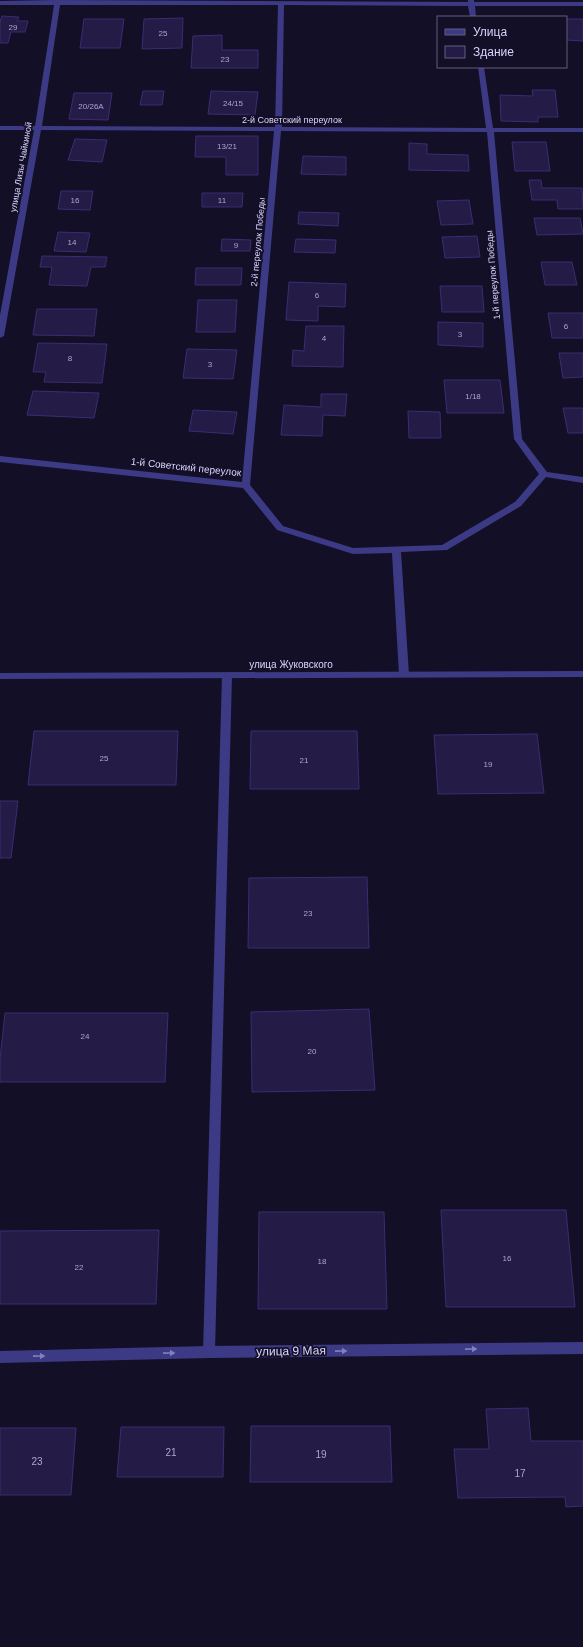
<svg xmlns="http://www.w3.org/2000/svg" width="583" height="1647" font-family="Helvetica,sans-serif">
  <rect width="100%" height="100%" fill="#130f26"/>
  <!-- building -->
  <g fill="#241b47" stroke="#3b2d73">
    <polygon points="2,16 19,17 17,21 28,21 25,32 11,32 8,43 0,43 0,22"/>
    <polygon points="183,18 182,48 142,49 144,19"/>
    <polygon points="84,19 124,19 120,48 80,48"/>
    <polygon points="566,19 583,19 583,41 566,40"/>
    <polygon points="222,35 222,50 258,50 258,68 191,68 193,36"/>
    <polygon points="532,90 555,90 558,117 538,117 538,122 501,121 500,95 533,96"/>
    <polygon points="143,91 164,91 162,105 140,105"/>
    <polygon points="211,91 258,92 255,115 208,114"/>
    <polygon points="74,93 112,93 108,120 69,119"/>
    <polygon points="196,136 258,136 258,175 226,175 226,157 195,157"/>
    <polygon points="75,139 107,140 102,162 68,160"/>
    <polygon points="512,142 546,142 550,171 515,171"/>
    <polygon points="409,143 427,144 427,154 468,155 469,171 409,170"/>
    <polygon points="303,156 346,157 346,175 301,174"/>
    <polygon points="529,180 541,180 542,188 582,188 583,209 558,209 557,200 532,200"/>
    <polygon points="61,191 93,191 90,210 58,209"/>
    <polygon points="202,193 243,193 242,207 202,207"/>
    <polygon points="469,200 473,224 441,225 437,201"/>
    <polygon points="299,212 339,213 338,226 298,224"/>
    <polygon points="534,218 580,218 583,234 537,235"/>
    <polygon points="58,232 90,233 86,252 54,251"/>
    <polygon points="477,236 480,257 445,258 442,237"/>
    <polygon points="222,239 251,240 250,251 221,251"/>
    <polygon points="296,239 336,240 335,253 294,252"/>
    <polygon points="42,256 107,257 105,267 91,267 87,286 49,285 52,267 40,267"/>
    <polygon points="541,262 572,262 577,285 545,285"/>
    <polygon points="196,268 242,268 241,285 195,285"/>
    <polygon points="289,282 346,284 345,307 318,306 318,321 286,320"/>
    <polygon points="440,286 482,286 484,312 442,312"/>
    <polygon points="198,300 237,300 235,332 196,332"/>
    <polygon points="37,309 97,309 94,336 33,335"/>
    <polygon points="548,313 583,313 583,338 552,338"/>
    <polygon points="438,322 483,323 483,347 438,345"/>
    <polygon points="306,326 344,326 343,367 292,366 293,350 304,351"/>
    <polygon points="38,343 107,344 102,383 44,382 46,372 33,372"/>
    <polygon points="187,349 237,350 233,379 183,378"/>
    <polygon points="559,353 583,353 583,377 563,378"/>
    <polygon points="444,380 500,380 504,413 447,413"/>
    <polygon points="33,391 99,393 94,418 27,415"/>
    <polygon points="321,394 347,394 345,416 323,415 322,436 281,435 284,405 321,407"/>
    <polygon points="563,408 583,408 583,433 568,433"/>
    <polygon points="193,410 237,412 233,434 189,431"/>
    <polygon points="408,411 440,412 441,438 409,438"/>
    <polygon points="34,731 178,731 176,785 28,785"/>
    <polygon points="251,731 357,731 359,789 250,789"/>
    <polygon points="537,734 544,793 438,794 434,735"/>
    <polygon points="0,801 18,801 11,858 0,858"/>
    <polygon points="367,877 369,948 248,948 249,878"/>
    <polygon points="369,1009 375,1090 252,1092 251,1012"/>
    <polygon points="5,1013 168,1013 165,1082 0,1082 0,1059"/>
    <polygon points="441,1210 566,1210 575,1307 446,1307"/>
    <polygon points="259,1212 384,1212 387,1309 258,1309"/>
    <polygon points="159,1230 156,1304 0,1304 0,1231"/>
    <polygon points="528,1408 531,1441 583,1441 583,1506 566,1507 565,1497 458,1498 454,1449 489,1449 486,1409"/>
    <polygon points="251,1426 390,1426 392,1482 250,1482"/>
    <polygon points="121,1427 224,1427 223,1477 117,1477"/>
    <polygon points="0,1428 76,1428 71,1495 0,1495"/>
  </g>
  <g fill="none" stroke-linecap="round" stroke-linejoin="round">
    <!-- service -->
    <polygon fill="#3d3a85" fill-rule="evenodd" points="227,672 232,675 215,1352 213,1356 209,1358 205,1356 203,1352 222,675"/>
    <!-- minor -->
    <g fill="#3d3a85" fill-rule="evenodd">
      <path d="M55 0 468 2V0H474V2H583V6H475L476 17H470L468 6 284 5 282 127 486 128 478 67H484L493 128H583V132H494L522 439 547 472 583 477V483L546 477 521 506 447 550 401 552 409 675 407 677H401L399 675 392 553 353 554 277 530 243 488 0 462V456L242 482 274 131 41 130 4 336 0 338V315L34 130H0V126H35L54 5H0V1ZM60 5H278L275 127 42 126ZM281 131 487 132 514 439 539 474 515 502 442 545 353 548 283 526 250 485Z"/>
      <polygon points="583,1342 583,1354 209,1358 0,1363 0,1351 209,1346"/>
    </g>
    <!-- tertiary -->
    <polygon fill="#3d3a85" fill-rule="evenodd" points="583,671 583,677 0,679 0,673"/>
  </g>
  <!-- one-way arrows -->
  <defs><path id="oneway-solid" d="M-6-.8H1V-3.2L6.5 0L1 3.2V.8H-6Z"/></defs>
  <g fill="#837fbc">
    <use href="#oneway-solid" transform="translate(471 1349) rotate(-1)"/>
    <use href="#oneway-solid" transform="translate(341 1351) rotate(-1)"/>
    <use href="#oneway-solid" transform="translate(169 1353) rotate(-1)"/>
    <use href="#oneway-solid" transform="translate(39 1356) rotate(-1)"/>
  </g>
  <g text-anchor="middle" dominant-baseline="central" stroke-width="3.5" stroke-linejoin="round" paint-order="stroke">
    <!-- number labels -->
    <g font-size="8" fill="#aca6d1">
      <text x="13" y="27">29</text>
      <text x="163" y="33">25</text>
      <text x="225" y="59">23</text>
      <text x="233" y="103">24/15</text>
      <text x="91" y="106">20/26А</text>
      <text x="227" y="146">13/21</text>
      <text x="75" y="200">16</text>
      <text x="222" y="200">11</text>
      <text x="72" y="242">14</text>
      <text x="236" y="245">9</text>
      <text x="317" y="295">6</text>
      <text x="566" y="326">6</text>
      <text x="460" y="334">3</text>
      <text x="324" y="338">4</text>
      <text x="70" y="358">8</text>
      <text x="210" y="364">3</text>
      <text x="473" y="396">1/18</text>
      <text x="104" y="758">25</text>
      <text x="304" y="760">21</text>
      <text x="488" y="764">19</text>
      <text x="308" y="913">23</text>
      <text x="85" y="1036">24</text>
      <text x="312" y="1051">20</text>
      <text x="507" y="1258">16</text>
      <text x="322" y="1261">18</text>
      <text x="79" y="1267">22</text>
    </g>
    <!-- far-street labels -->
    <g font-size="9" fill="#d9d4ff" stroke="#130f26">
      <text x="292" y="120">2-й Советский переулок</text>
      <text transform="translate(21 167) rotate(-80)">улица Лизы Чайкиной</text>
      <text transform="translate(258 242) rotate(-85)">2-й переулок Победы</text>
      <text transform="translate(493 275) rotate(-95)">1-й переулок Победы</text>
    </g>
    <!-- street labels -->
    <g font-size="10" fill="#d9d4ff" stroke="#130f26">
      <text transform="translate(186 467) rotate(6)">1-й Советский переулок</text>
      <text x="291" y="664">улица Жуковского</text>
    </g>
    <!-- near-number labels -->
    <g font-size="10" fill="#aca6d1">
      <text x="171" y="1452">21</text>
      <text x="321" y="1454">19</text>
      <text x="37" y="1461">23</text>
      <text x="520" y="1473">17</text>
    </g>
    <!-- near-street labels -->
    <g font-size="12" fill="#d9d4ff" stroke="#130f26">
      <text transform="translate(291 1351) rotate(-1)">улица 9 Мая</text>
    </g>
  </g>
  <!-- legend -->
  <rect x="437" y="16" width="130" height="52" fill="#130f26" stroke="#625e7d"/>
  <rect x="445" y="29" width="20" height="6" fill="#3d3a85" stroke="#625e7d"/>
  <text x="473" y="36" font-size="12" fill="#d9d4ff">Улица</text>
  <rect x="445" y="46" width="20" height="12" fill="#241b47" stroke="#625e7d"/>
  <text x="473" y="56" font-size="12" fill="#d9d4ff">Здание</text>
</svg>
